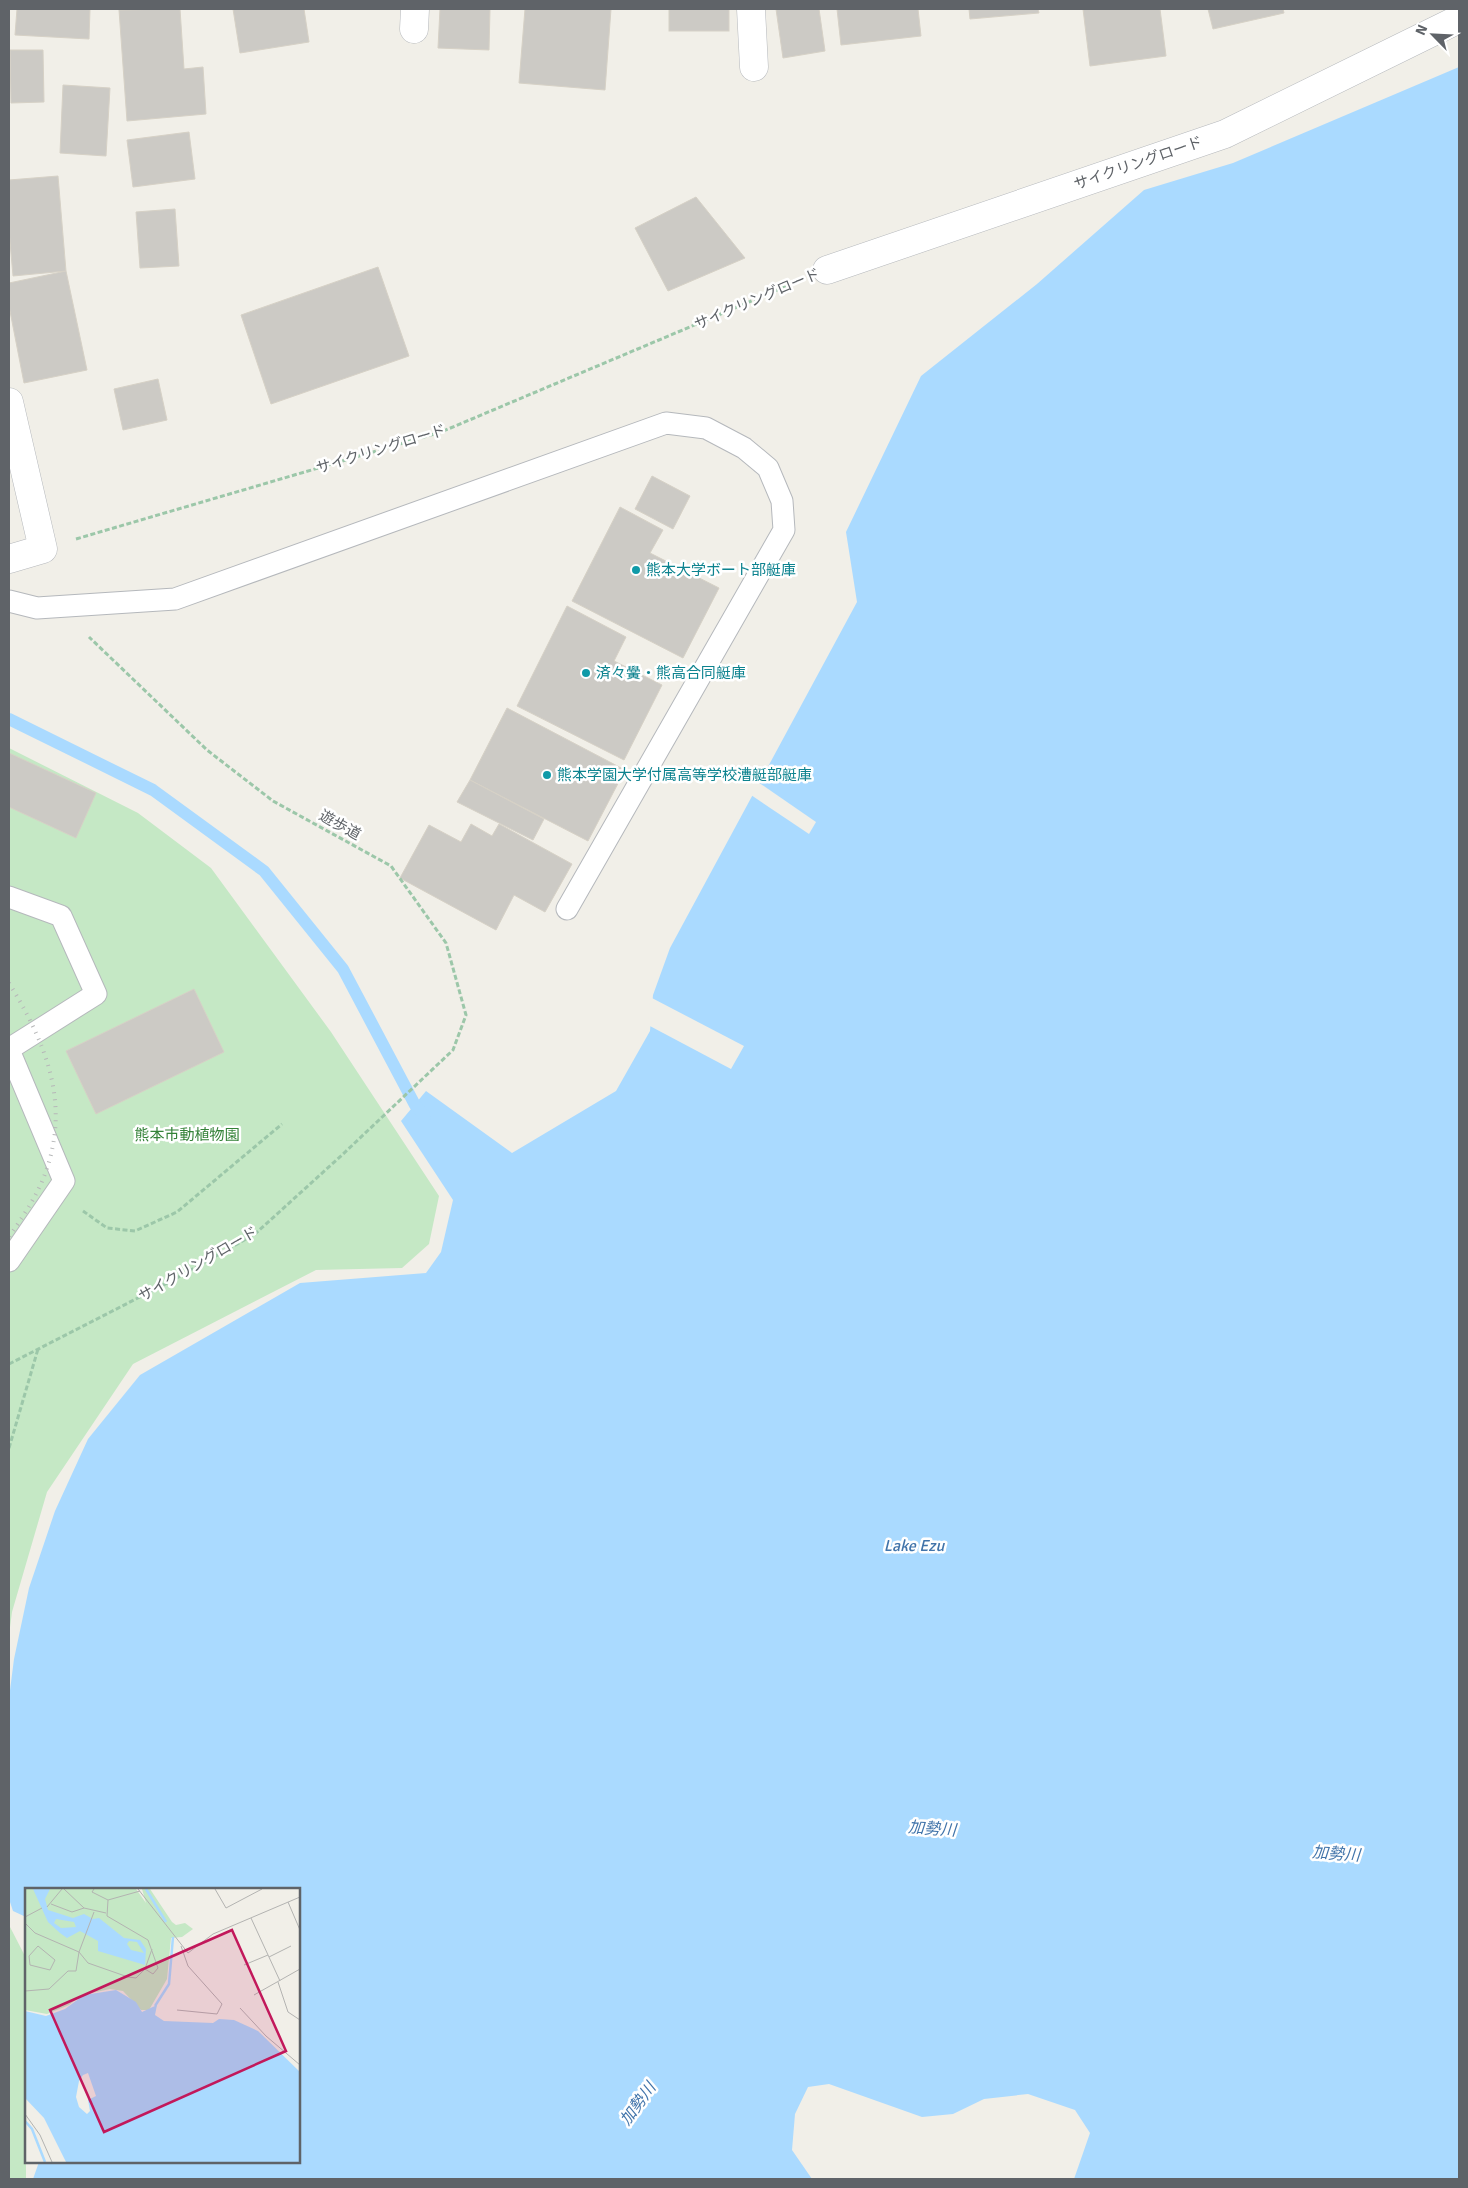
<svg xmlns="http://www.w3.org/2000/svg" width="1468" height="2188" font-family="Signika,'Noto Sans JP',sans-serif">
  <rect width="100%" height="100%" fill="#f1efe8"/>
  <!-- green -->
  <g fill="#c5e8c5">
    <polygon points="9,748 138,813 211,868 331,1032 439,1196 429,1244 402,1268 316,1270 133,1364 47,1492 12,1612 9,1635"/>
    <polygon points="9,1925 26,1958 26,2179 9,2179"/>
  </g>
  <!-- water -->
  <polygon fill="#aadaff" points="1459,67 1459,2179 1074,2179 1090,2133 1075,2110 1028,2094 984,2099 953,2114 922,2117 829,2084 808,2087 795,2114 792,2150 812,2179 33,2179 39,2162 299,2162 299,1889 26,1889 26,1917 13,1911 9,1899 9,1698 14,1659 29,1588 55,1511 88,1439 140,1375 300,1283 426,1273 441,1252 453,1200 401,1121 426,1091 512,1153 616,1091 650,1031 653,995 670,948 857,602 846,532 921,376 1037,284 1144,190 1233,163"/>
  <!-- pier -->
  <g fill="#f1efe8">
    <polygon points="758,782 816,822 809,834 751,795"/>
    <polygon points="650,997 744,1046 731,1069 648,1025"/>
  </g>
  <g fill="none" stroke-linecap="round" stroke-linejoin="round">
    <!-- stream -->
    <polyline stroke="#aadaff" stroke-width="12" points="9,719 153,790 264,871 343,969 415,1105 425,1116"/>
  </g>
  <!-- building -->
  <g fill="#cccac5" stroke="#d6d1c6">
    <polygon points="17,9 90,9 89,39 15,35"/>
    <polygon points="180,9 184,69 203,67 206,114 127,121 119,10"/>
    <polygon points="233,9 304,9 309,42 240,53"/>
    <polygon points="440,9 490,9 489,50 438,48"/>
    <polygon points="525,9 611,9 605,90 519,83"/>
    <rect x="669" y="9" width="60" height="22"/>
    <polygon points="776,9 819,9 825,51 783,58"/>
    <polygon points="837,9 918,9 921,36 841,45"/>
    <polygon points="969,9 1038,9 1039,13 970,19"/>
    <polygon points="1083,9 1160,9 1166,56 1090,66"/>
    <polygon points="1208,9 1283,9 1284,13 1213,29"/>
    <polygon points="10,50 43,50 44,102 11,103"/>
    <polygon points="63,85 110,88 106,156 60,153"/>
    <polygon points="189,132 195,179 133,187 127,140"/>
    <polygon points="58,176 66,271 13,276 9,231 9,180"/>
    <polygon points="696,197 745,258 668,291 635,228"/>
    <polygon points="175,209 179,266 140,268 136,212"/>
    <polygon points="378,267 409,356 271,404 241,315"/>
    <polygon points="66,271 87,370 24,383 9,306 9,283"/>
    <polygon points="158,379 167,420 123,430 114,389"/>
    <polygon points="652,476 690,496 673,529 635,509"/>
    <polygon points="620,507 663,530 650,553 719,588 683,658 572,601"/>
    <polygon points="567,606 626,637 614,661 662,685 624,760 517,706"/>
    <polygon points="507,708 625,770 588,841 470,780"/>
    <polygon points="9,753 96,793 76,838 9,807"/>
    <polygon points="470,780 544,819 533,840 457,802"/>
    <polygon points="471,824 492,836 499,824 572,864 545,912 514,895 496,930 400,878 429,825 461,842"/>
    <polygon points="194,989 224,1052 96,1114 66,1051"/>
  </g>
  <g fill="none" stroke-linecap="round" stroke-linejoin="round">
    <defs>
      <g id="service">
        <polyline points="9,601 37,608 175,599 666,423 706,428 744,448 768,468 782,501 784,530 567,909"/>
        <polyline points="9,897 61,916 96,994 9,1049"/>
        <polyline points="9,1050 64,1181 9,1261"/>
      </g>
      <g id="minor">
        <polyline points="751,9 754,67"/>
        <polyline points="414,29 415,9"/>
        <polyline points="827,270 1225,134 1459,19"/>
        <polyline points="9,402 43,549 9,559"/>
      </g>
    </defs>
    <!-- service casing -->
    <use href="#service" stroke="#b5b8bc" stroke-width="23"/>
    <!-- minor casing -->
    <use href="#minor" stroke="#b5b8bc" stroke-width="29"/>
    <!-- path -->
    <g stroke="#9cc7a9" stroke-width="3" stroke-dasharray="5 2.5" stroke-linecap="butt">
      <polyline points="76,539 441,432 794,283"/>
      <polyline points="83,1211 107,1228 135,1231 177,1212 282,1124"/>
      <polyline points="9,1364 173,1280 255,1234 342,1155 453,1050 466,1015 446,943 391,866 273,801 207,750 89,637"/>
      <polyline points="9,1448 38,1349"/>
    </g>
    <!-- service -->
    <use href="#service" stroke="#fff" stroke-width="21"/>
    <!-- minor -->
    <use href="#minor" stroke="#fff" stroke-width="28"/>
    <!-- rail -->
    <path stroke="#b6b7b8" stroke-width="4" stroke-dasharray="1 6" stroke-linecap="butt" d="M9 983C46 1043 71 1104 45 1174 37 1196 22 1218 9 1237"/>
  </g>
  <!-- markers -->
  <g fill="#0f9aa8" stroke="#fff" stroke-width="2">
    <circle cx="636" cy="570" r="5"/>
    <circle cx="586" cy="673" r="5"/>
    <circle cx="547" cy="775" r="5"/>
  </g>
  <g text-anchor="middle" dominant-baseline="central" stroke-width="5" stroke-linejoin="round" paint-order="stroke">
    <!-- street labels -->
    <g font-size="15" fill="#5f6368" stroke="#fff">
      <text transform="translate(1138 163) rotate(-19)">サイクリングロード</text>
      <text transform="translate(757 299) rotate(-23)">サイクリングロード</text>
      <text transform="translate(381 449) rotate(-17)">サイクリングロード</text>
      <text transform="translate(340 825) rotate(29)">遊歩道</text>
      <text transform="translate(198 1264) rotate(-30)">サイクリングロード</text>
    </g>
    <!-- culture labels -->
    <g font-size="15" fill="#0d838f" stroke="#fff" text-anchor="start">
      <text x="646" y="570">熊本大学ボート部艇庫</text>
      <text x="596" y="673">済々黌・熊高合同艇庫</text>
      <text x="557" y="775">熊本学園大学付属高等学校漕艇部艇庫</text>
    </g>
    <!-- park labels -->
    <g font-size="15" fill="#348238" stroke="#fff">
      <text x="187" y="1135">熊本市動植物園</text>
    </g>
    <!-- water labels -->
    <g font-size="16" font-style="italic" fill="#4174aa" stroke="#fff">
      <text x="914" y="1546">Lake Ezu</text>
      <text transform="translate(932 1829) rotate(4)">加勢川</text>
      <text transform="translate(1336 1854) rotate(4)">加勢川</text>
      <text transform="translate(638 2104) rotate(-54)">加勢川</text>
    </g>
  </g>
  <!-- overview -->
  <g transform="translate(25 1888)">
    <rect width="275" height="275" fill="#f1efe8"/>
    <path d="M0 1H111L121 15 117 1H125L147 34 151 37 160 35 168 41 157 49 146 50 142 91 124 122H116L98 103 85 101 57 107 44 117 22 126 0 122Z" fill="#c5e8c5"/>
    <path d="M8 1H25L20 11 23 22 48 30 59 26 68 31 74 30 99 50 115 52 121 61 120 77 73 63V53L55 43 42 50 35 45 23 34ZM31 31 49 34 51 39 36 40 29 35ZM104 53 112 54 119 65 106 62 102 56ZM91 102 111 114 117 124 132 117 130 127 139 133 188 135 194 131 209 132 233 143 275 184V274H41L19 230 0 210V123L21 128 40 121 59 107ZM63 185 71 208 63 212 65 223 62 226 54 219 51 209 54 193 58 187Z" fill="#aadaff" fill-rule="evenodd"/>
    <path fill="none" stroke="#aadaff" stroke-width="2.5" d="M121 1 141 34M130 118 144 96 148 49M0 233 7 241 20 274"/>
    <path fill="none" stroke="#b3b3b1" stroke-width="1" d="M39 1 59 20 81 25M69 1 67 4 83 12 115 3M113 1 163 65 188 46 275 9M190 1 201 20 237 1M83 12 82 28 123 52 133 80 128 86 120 81M263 14 275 42M26 16 47 24 59 20M22 19 37 1M0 29 17 20M226 30 255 93M0 35 10 45 54 64 63 75 103 89 111 90 120 81 127 61M13 58 30 72 25 82 5 77 4 68ZM244 69 266 58M219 77 243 67M253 94 263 124 275 132M0 103 24 101 43 83H51L54 64 69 24M229 107 275 81M215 120 241 148 275 177M152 122 192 126 197 116 163 78 156 58M0 226 15 247 27 274"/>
    <path fill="#c2185b" fill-opacity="0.15" stroke="#c2185b" stroke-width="2.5" d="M207 42 261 163 79 244 25 122Z"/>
    <rect width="275" height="275" fill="none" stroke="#5f6368" stroke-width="2.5"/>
  </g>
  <!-- border -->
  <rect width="1468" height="2188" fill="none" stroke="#5f6368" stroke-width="20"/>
  <!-- north arrow -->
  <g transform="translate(1433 35) rotate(294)" stroke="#ffffff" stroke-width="4" paint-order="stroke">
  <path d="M0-4L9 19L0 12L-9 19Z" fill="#5f6368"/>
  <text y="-8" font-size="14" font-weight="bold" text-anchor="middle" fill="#5f6368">N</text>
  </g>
</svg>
